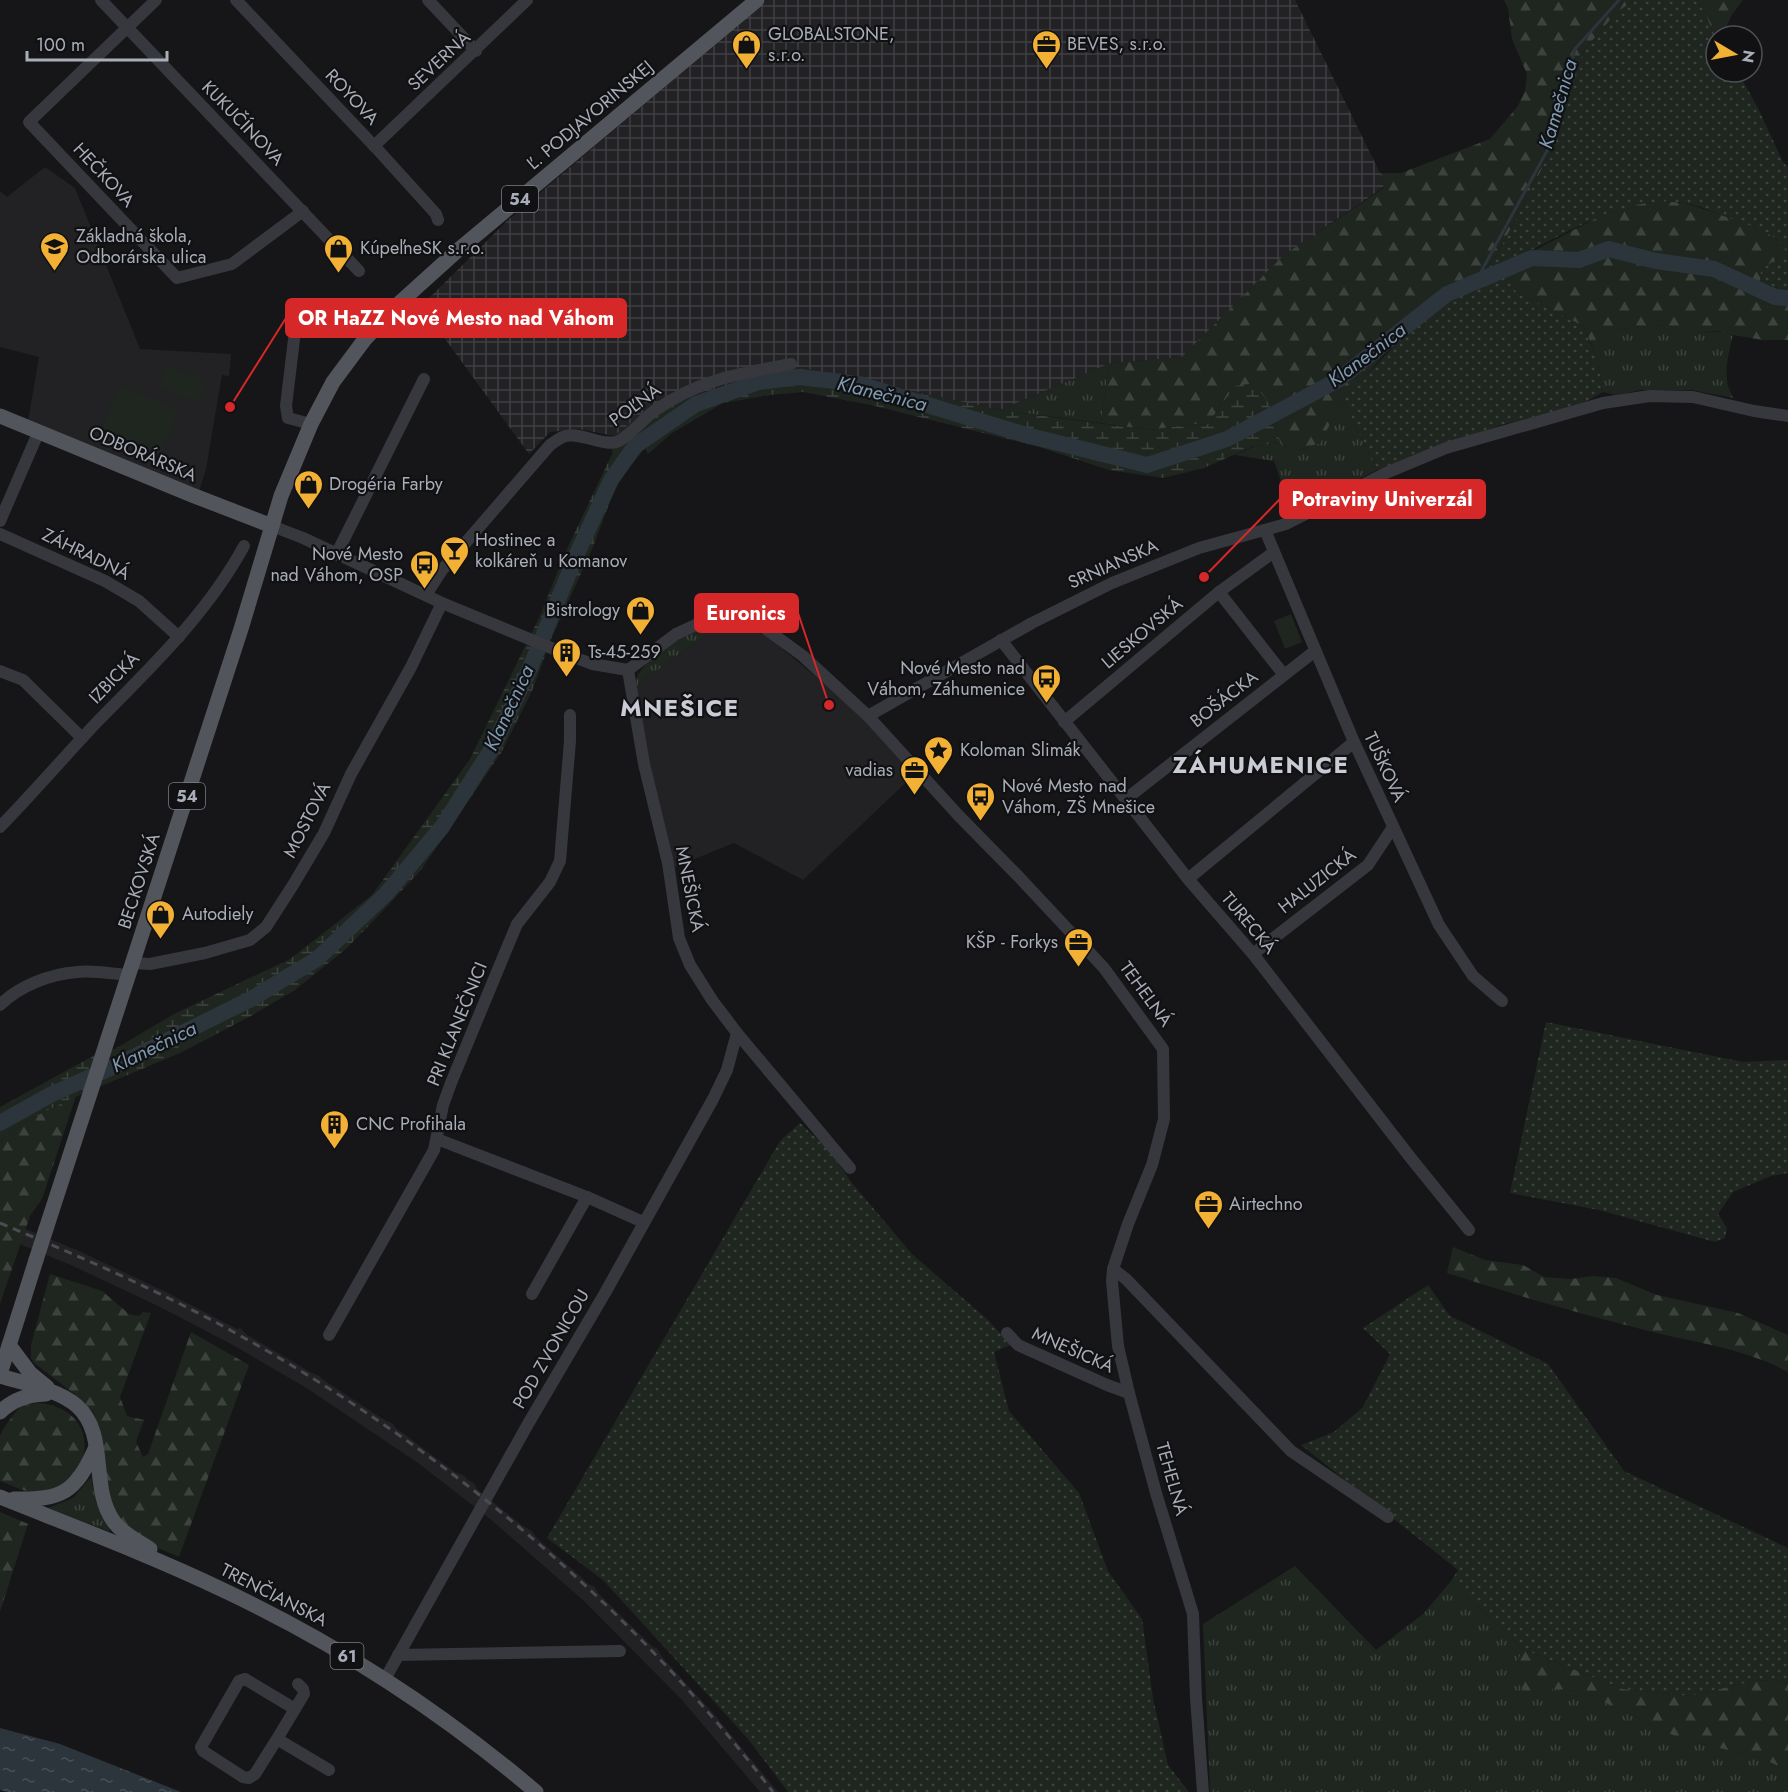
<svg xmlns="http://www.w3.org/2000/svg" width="1788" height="1792" font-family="Jost,sans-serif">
  <defs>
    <pattern id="industrial-grid" width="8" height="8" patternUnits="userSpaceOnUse" patternTransform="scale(1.5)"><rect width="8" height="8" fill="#222225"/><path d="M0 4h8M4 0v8" fill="none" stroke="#3f3f43"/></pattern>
    <pattern id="grass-tufts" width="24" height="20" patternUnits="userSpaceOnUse" patternTransform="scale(1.5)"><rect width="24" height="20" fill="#1e261f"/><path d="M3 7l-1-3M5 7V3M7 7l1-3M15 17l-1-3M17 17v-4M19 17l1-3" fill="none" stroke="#3c433d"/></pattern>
    <pattern id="forest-firs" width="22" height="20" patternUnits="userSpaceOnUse" patternTransform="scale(1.5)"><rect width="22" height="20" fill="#1e261f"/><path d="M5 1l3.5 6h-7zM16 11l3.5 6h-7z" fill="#3c433d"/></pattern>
    <pattern id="wetland-marsh" width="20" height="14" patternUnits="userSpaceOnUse" patternTransform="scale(1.5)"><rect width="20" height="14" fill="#1e261f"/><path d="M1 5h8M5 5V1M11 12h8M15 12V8" fill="none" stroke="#3c433d"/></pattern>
    <pattern id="park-dots" width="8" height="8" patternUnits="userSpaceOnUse" patternTransform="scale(1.5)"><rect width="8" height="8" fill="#1e261f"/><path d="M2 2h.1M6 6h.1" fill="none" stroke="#3c433d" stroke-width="1.8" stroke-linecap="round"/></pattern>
    <pattern id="water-ripples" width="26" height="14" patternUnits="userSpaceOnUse" patternTransform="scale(1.5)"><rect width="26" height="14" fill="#2c353c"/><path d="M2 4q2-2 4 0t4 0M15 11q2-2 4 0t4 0" fill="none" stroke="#485056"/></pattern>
  </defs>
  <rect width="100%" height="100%" fill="#161618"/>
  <!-- built -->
  <g fill="#222225">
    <polygon points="45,167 75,188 140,349 231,354 229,376 222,375 206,469 199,492 28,421 39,357 0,347 0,191 7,197"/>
    <polygon points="718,627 746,629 766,635 865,718 914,775 803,880 734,843 675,867 649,770 636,688 639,683"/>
    <polygon points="0,1216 4,1220 79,1251 168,1293 237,1329 240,1328 246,1334 312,1373 320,1376 322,1379 383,1419 393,1424 396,1428 455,1472 465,1476 468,1481 469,1480 476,1485 475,1486 477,1489 523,1526 532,1531 536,1537 590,1585 594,1586 599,1594 653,1647 657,1648 662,1657 714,1714 778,1792 760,1792 681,1699 584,1601 489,1518 418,1463 308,1389 231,1344 160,1307 73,1266 0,1236"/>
  </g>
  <!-- industrial -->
  <polygon fill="url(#industrial-grid)" points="767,0 1295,0 1380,173 1384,187 1284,255 1182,357 1111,363 1000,410 799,367 652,406 614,436 579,429 550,432 529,454 421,306 508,220"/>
  <!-- grass -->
  <g fill="url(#grass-tufts)">
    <path d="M1667 325C1690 334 1709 328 1733 335 1728 356 1721 380 1734 398L1691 390H1641L1616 395 1603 392 1597 359 1590 341 1630 327Z"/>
    <polygon points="1111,363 1107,377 1101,423 1000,410"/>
    <polygon points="1343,400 1377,470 1292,513 1274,461 1235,455 1255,446 1280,443 1293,452 1320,443"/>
    <path d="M715 623 744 626 746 629 718 627 639 683 636 688 634 684C643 656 688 629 715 623Z"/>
    <path d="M91 1477C94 1498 99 1514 111 1532L48 1508 73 1498Z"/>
    <polygon points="1295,1566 1376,1650 1423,1614 1451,1581 1523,1649 1514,1670 1554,1689 1581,1691 1679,1738 1764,1759 1788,1771 1788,1792 1210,1792 1203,1624"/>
  </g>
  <!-- forest -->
  <g fill="url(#forest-firs)">
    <polygon points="1504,0 1635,0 1617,12 1585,49 1565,98 1541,171 1497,255 1466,290 1417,322 1384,354 1361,382 1343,400 1320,443 1293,452 1280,443 1269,404 1235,386 1207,425 1195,424 1149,430 1101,423 1107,377 1111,363 1182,357 1284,255 1384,188 1380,173 1401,173 1490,139 1518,106 1525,91 1527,74 1512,39 1508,8"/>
    <polygon points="1697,0 1743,0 1731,16 1726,28 1712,34 1706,15"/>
    <polygon points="1660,201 1685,203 1761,228 1781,243 1787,251 1762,270 1760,284 1788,290 1788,340 1763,340 1733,335 1717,331 1682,331 1667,325 1630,327 1590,341 1583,326 1516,292 1509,276 1507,262 1541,247 1598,217 1630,205"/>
    <polygon points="76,1096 42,1199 30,1216 0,1304 0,1141 28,1120"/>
    <path d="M1453 1247 1485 1260 1523 1265 1544 1277 1571 1279 1592 1276 1616 1278 1657 1295 1738 1313 1788 1335V1372C1746 1349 1698 1343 1653 1332 1583 1315 1515 1295 1447 1273Z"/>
    <polygon points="50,1274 102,1291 129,1314 139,1316 143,1312 151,1313 120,1397 127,1416 144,1420 136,1442 143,1457 148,1454 191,1332 249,1365 179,1557 140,1540 109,1509 100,1434 94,1413 78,1397 34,1363 31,1358 31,1345"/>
    <path d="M40 1403C110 1411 89 1496 36 1493 24 1492 11 1485 0 1481V1436L3 1429 21 1405Z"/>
    <polygon points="0,1512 28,1524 0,1612"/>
    <polygon points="1523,1649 1623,1689 1689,1696 1758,1680 1788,1682 1788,1771 1764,1759 1679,1738 1581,1691 1554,1689 1531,1697 1519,1685 1514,1670"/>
  </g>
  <!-- wetland -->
  <polygon fill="url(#wetland-marsh)" points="799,367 1000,410 1149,430 1195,424 1207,425 1235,386 1255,383 1269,404 1280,443 1254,446 1204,468 1163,478 1109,470 1039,447 871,405 803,392 770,395 723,403 672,433 648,454 645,448 617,483 593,547 552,637 532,691 501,753 421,870 380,914 347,948 295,990 249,1017 180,1053 68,1100 28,1120 0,1141 0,1107 102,1051 115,1049 174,1014 290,959 372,895 470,759 539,618 565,553 612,454 614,436 652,406"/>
  <!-- park -->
  <g fill="url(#park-dots)">
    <path d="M1635 0H1697L1706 15 1716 39V72H1738L1758 108 1783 162 1788 167V290L1760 284 1761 270 1787 251C1771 229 1755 228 1732 219 1717 214 1700 205 1684 203 1622 193 1561 238 1507 262L1509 276 1516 292 1583 326 1597 359 1603 392 1580 405 1501 425 1377 470 1343 400 1417 322 1466 290 1497 255 1541 171 1565 98 1585 49 1617 12Z"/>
    <polygon points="1546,1022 1743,1062 1788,1060 1788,1173 1771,1176 1733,1192 1718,1214 1727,1228 1725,1238 1715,1242 1599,1210 1510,1193"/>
    <polygon points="800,1123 828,1149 852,1183 912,1254 988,1320 1011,1345 994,1352 1009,1411 1079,1493 1108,1571 1142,1619 1153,1698 1168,1765 1189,1792 788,1792 749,1740 603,1580 547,1538 780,1141"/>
    <polygon points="1428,1285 1450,1316 1548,1364 1624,1471 1788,1548 1788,1682 1758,1680 1689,1696 1623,1689 1523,1649 1451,1581 1458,1570 1301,1445 1334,1432 1363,1407 1390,1354 1363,1328"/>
  </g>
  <!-- pitch -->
  <g fill="#1e261f">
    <polygon points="167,366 206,380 198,402 159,387"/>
    <polygon points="121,386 179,409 171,428 174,429 171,435 169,435 161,454 102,430 110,411 108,409 110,404 113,405"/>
    <polygon points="1291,614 1302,642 1285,649 1274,621"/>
  </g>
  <!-- water -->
  <polygon fill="url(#water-ripples)" points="0,1728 60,1744 181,1792 7,1792 0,1790"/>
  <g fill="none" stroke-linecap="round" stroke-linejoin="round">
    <!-- stream -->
    <polyline stroke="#2c353c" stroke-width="3" points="1476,281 1548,149 1575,49 1619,0"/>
    <!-- river -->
    <polyline stroke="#2c353c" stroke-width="16" points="0,1123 52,1094 122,1063 251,999 317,959 386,894 442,827 493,747 530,668 576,556 611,480 635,446 696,404 759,382 799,377 859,384 1026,435 1147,465 1227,439 1338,380 1447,294 1532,258 1579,260 1609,249 1656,261 1714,269 1775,297 1788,298"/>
    <!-- minor -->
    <g stroke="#37383d" stroke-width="12">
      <polyline points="101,0 359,271"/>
      <polyline points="156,0 29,122 177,278 232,264 303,211"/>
      <polyline points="236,0 378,150 436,214 438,220"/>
      <polyline points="428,0 476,51"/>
      <polyline points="374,146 527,0"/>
      <polyline points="298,306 286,406 288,418 311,424"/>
      <polyline points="0,521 39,431"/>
      <polyline points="272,526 303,538 442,603 566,654 592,664 628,670 676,634 711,618 736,618 762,626 803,656 868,716 959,816 1019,877 1104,968 1163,1049 1164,1119 1152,1165 1128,1224 1113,1269 1112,1281 1118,1346 1129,1393 1156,1493 1193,1614 1196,1698 1203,1792"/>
      <polyline points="1265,530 1354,742 1439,925 1473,976 1502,1001"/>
      <polyline points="0,534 105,581 139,601 179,637"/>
      <polyline points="336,555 424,379"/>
      <polyline points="1219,592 1284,675"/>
      <path d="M426 595 442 570 550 445C555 442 560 437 566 436 582 432 606 448 619 441 632 434 642 420 654 411 701 379 737 374 791 364"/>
      <polyline points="1001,640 1188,879 1253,954 1410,1157 1469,1230"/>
      <polyline points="628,670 644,764 668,863 679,938 690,965 712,1000 737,1033 850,1168"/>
      <polyline points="0,671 23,680 82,738"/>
      <polyline points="868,716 1032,623 1112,583 1199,548 1286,524 1386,473 1446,448 1603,403 1650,396 1693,397 1754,411 1788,416"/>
      <polyline points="1064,722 1219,592 1274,552"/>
      <polyline points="1126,799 1315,651"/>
      <path d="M0 827C33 793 64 757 97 722 150 668 207 614 244 546"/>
      <polyline points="1188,879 1354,742"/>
      <polyline points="1253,954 1368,865 1393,827"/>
      <polyline points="133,963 150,964 205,953 250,940 266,927 293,885 324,833 351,774 411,667 442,603"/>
      <path d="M0 1005C19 986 50 974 77 972 94 970 112 974 129 975"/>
      <polyline points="437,1139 587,1197 643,1222"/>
      <polyline points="1113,1269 1126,1279 1291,1451 1388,1517"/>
      <polyline points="532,1294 587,1197"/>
      <polyline points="1007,1333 1018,1345 1107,1385 1129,1393"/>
      <polyline points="329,1335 434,1150 443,1105 451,1083 509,943 517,924 550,882 560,861 570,741 570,715"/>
      <polyline points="398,1655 620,1651"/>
      <polyline points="385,1679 528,1424 605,1293 713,1099 727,1070 737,1033"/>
      <polyline points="295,1709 304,1694 303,1689 298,1684"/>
      <polyline points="277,1739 295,1709 245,1679 239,1681 201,1747 203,1751 243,1777 249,1778 255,1774 277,1739 329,1770"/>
    </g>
    <!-- major -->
    <g stroke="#53555c" stroke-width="15">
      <polyline points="0,416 192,495 272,526"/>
      <polyline points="46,1229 241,629 281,496 311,424 333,382 365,339 396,306 457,251 757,0"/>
      <polyline points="9,1345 30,1373 47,1387"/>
      <polyline points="0,1374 36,1260"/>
      <path d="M0 1376C23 1383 59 1390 77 1406 109 1434 89 1488 114 1522 123 1534 138 1541 150 1549"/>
      <path d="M0 1412C14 1399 27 1395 46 1394"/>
      <path d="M0 1497C75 1527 150 1555 223 1590 336 1643 441 1711 536 1792"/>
      <path d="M14 1499C62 1500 75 1493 95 1449"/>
    </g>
    <!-- rail -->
    <path stroke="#4a4c52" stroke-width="3" stroke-dasharray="8 6" stroke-linecap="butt" d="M0 1223C81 1257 162 1292 239 1335 444 1449 630 1604 773 1792"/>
    <!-- major-bridge -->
    <polyline stroke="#53555c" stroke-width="15" points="36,1260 46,1229"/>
  </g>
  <!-- icons -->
  <defs>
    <symbol id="shop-pin" viewBox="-11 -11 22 30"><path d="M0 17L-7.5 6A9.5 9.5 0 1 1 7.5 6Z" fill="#f2b134" stroke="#111113"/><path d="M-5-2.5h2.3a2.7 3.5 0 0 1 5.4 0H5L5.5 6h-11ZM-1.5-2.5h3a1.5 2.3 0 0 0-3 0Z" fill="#111"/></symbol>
    <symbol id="office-pin" viewBox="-11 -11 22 30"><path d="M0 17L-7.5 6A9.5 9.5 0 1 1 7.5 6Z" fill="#f2b134" stroke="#111113"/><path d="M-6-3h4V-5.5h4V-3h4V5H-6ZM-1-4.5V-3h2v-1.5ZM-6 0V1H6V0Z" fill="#111"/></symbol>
    <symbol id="school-pin" viewBox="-11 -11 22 30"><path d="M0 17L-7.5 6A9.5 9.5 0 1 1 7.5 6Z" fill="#f2b134" stroke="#111113"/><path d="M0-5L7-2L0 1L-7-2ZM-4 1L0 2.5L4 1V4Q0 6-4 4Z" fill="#111"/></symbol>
    <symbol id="bar-pin" viewBox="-11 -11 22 30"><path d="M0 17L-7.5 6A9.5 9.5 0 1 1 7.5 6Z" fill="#f2b134" stroke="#111113"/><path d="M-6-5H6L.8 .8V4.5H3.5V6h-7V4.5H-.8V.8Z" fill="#111"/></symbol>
    <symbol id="bus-pin" viewBox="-11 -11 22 30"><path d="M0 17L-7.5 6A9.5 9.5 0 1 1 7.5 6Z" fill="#f2b134" stroke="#111113"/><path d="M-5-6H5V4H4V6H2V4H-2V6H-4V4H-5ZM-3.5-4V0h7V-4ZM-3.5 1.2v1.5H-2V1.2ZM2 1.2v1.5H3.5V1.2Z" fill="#111"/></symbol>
    <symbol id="building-pin" viewBox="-11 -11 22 30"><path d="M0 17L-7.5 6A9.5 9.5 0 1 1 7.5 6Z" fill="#f2b134" stroke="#111113"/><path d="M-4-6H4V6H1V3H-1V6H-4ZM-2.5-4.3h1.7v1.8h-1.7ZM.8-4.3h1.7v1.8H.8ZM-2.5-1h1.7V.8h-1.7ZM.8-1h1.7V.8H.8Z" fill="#111"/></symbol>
    <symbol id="sight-pin" viewBox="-11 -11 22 30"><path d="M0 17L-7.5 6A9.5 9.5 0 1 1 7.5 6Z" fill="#f2b134" stroke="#111113"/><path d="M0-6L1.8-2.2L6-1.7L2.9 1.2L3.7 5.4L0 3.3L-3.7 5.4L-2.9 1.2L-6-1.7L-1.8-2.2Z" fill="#111"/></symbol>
  </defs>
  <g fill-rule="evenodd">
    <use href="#shop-pin" x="730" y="28" width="33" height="45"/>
    <use href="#office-pin" x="1030" y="28" width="33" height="45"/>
    <use href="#school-pin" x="38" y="230" width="33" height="45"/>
    <use href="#shop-pin" x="322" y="232" width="33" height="45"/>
    <use href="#shop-pin" x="292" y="468" width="33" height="45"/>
    <use href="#bar-pin" x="438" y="534" width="33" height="45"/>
    <use href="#bus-pin" x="408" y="548" width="33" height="45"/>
    <use href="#shop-pin" x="624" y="594" width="33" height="45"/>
    <use href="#building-pin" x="550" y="636" width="33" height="45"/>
    <use href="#bus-pin" x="1030" y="662" width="33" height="45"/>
    <use href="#sight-pin" x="922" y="734" width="33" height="45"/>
    <use href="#office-pin" x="898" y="754" width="33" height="45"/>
    <use href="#bus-pin" x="964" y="780" width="33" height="45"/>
    <use href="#shop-pin" x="144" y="898" width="33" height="45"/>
    <use href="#office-pin" x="1062" y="926" width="33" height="45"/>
    <use href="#building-pin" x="318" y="1108" width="33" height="45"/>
    <use href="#office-pin" x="1192" y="1188" width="33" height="45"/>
  </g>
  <g text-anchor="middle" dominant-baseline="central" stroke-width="4.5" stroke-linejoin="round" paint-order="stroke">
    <!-- shield labels -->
    <g fill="#111113" stroke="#7b7e86" stroke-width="1.5">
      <rect x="502" y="186" width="36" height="26" rx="4.5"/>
      <rect x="169" y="783" width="36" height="26" rx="4.5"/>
      <rect x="330.5" y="1643" width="33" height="26" rx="4.5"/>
    </g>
    <g font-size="16" font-weight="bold" fill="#a8adb8">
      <text x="520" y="199">54</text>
      <text x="187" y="796">54</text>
      <text x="347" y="1656">61</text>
    </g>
    <!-- poi labels -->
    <g font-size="18" fill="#a8adb8" stroke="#111113" text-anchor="start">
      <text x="768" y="34">GLOBALSTONE,<tspan x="768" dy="21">s.r.o.</tspan></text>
      <text x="1067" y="44">BEVES, s.r.o.</text>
      <text x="76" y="236">Základná škola,<tspan x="76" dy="21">Odborárska ulica</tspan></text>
      <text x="360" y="248">KúpeľneSK s.r.o.</text>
      <text x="329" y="484">Drogéria Farby</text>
      <text x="475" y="540">Hostinec a<tspan x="475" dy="21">kolkáreň u Komanov</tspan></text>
      <text x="403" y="554" text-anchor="end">Nové Mesto<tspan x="403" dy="21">nad Váhom, OSP</tspan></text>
      <text x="620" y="610" text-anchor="end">Bistrology</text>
      <text x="588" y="652">Ts-45-259</text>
      <text x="1025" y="668" text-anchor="end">Nové Mesto nad<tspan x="1025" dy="21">Váhom, Záhumenice</tspan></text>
      <text x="960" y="750">Koloman Slimák</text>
      <text x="893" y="770" text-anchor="end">vadias</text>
      <text x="1002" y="786">Nové Mesto nad<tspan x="1002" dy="21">Váhom, ZŠ Mnešice</tspan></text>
      <text x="182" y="914">Autodiely</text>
      <text x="1058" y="942" text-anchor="end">KŠP - Forkys</text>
      <text x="356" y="1124">CNC Profihala</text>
      <text x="1229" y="1204">Airtechno</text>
    </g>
    <!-- street labels -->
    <g font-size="18" fill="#a8adb8" stroke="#111113">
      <text transform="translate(439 61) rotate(-43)">SEVERNÁ</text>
      <text transform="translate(352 97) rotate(47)">ROYOVA</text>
      <text transform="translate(590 115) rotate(-40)">Ľ. PODJAVORINSKEJ</text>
      <text transform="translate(243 123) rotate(46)">KUKUČÍNOVA</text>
      <text transform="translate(104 175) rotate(47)">HEČKOVA</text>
      <text transform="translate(635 405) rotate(-36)">POĽNÁ</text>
      <text transform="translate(143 454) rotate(23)">ODBORÁRSKA</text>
      <text transform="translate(86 554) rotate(26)">ZÁHRADNÁ</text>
      <text transform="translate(1113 564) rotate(-24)">SRNIANSKA</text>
      <text transform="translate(1142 633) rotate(-40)">LIESKOVSKÁ</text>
      <text transform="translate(114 678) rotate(-46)">IZBICKÁ</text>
      <text transform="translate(1224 699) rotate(-38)">BOŠÁCKA</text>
      <text transform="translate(1385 767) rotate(65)">TUŠKOVÁ</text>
      <text transform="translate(307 820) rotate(-63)">MOSTOVÁ</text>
      <text transform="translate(139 881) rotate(-72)">BECKOVSKÁ</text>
      <text transform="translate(1317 881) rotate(-38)">HALUZICKÁ</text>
      <text transform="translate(690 889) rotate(79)">MNEŠICKÁ</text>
      <text transform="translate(1249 923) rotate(50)">TURECKÁ</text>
      <text transform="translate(1146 994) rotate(54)">TEHELNÁ</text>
      <text transform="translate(457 1024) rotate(-68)">PRI KLANEČNICI</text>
      <text transform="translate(551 1349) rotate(-60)">POD ZVONICOU</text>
      <text transform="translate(1073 1350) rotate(24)">MNEŠICKÁ</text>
      <text transform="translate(1172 1479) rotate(74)">TEHELNÁ</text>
      <text transform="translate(274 1595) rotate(27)">TRENČIANSKA</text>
    </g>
    <!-- water labels -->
    <g font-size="20" font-style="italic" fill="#7f9bb3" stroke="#111113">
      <text transform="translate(1558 104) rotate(-74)">Kamečnica</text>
      <text transform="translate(1367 355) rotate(-37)">Klanečnica</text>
      <text transform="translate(882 394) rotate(14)">Klanečnica</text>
      <text transform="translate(509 708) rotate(-65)">Klanečnica</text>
      <text transform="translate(154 1047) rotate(-26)">Klanečnica</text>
    </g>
    <!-- district labels -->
    <g font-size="24" font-weight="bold" letter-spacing="1.5" fill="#c9ccd4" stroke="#111113">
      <text x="680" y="707">MNEŠICE</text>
      <text x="1261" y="764">ZÁHUMENICE</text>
    </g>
  </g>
  <!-- callouts -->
  <path fill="none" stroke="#d62828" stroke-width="2" d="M230 407L286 318M1204 577L1280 499M829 705L798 613"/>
  <g fill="#d62828" stroke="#111113" stroke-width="2">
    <circle cx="230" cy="407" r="6"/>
    <circle cx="1204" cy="577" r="6"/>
    <circle cx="829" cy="705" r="6"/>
  </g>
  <g fill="#d62828" stroke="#d62828" stroke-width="2">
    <rect x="286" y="299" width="340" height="38" rx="6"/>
    <rect x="1280" y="480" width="205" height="38" rx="6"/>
    <rect x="695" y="594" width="103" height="38" rx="6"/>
  </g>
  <g font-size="20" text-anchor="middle" font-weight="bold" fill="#fff">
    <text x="456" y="325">OR HaZZ Nové Mesto nad Váhom</text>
    <text x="1382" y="506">Potraviny Univerzál</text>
    <text x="746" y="620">Euronics</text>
  </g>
  <!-- north arrow -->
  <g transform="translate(1734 54) rotate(100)"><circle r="28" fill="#111113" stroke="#4d4f55" stroke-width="1.5"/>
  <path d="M0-4.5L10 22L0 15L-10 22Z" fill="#f2b134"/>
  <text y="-9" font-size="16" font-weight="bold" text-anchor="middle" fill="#a8adb8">N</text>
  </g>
  <!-- scale -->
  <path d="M27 51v9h140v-9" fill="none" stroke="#a8adb8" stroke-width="3"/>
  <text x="36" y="51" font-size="18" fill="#a8adb8" stroke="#111113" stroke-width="4.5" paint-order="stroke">100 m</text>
</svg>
